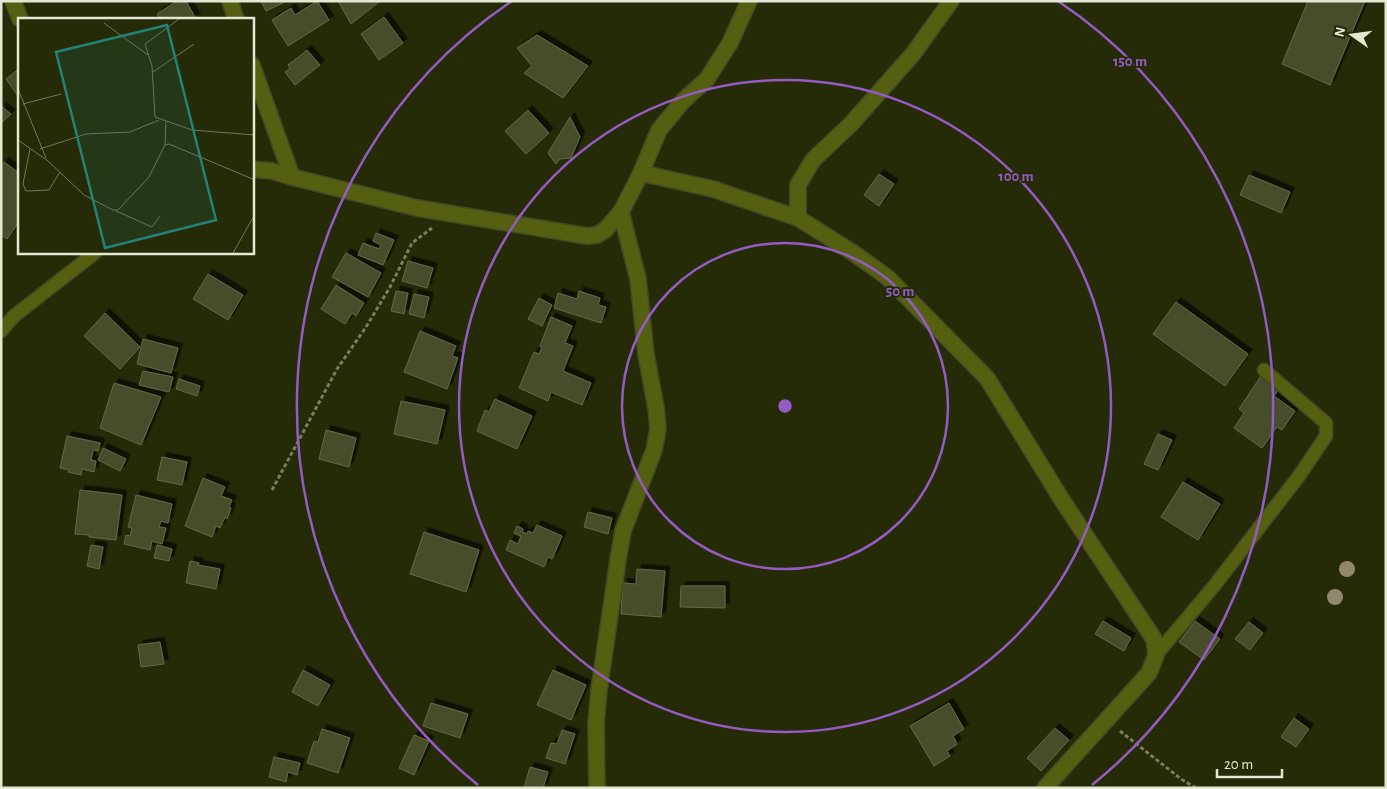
<svg xmlns="http://www.w3.org/2000/svg" width="1387" height="789" font-family="'Alegreya Sans',sans-serif">
  <defs>
    <filter id="shadow"><feDropShadow dx="4.5" dy="-4.5" stdDeviation="0" flood-color="#0009"/></filter>
  </defs>
  <rect width="100%" height="100%" fill="#252b06"/>
  <!-- building -->
  <g fill="#464e2a" stroke="#626a44" filter="url(#shadow)">
    <polygon points="177,1 186,1 196,19 160,19 157,14"/>
    <polygon points="261,1 287,1 266,11"/>
    <polygon points="317,1 329,20 288,46 272,20 291,8 295,15"/>
    <polygon points="338,1 380,1 351,24"/>
    <polygon points="1308,1 1365,1 1330,85 1282,64"/>
    <polygon points="384,17 403,43 379,60 361,34"/>
    <polygon points="537,35 588,66 563,98 524,73 532,66 517,48"/>
    <polygon points="307,50 320,65 295,85 285,72 290,68 288,65"/>
    <polygon points="17,70 19,73 18,96 6,79"/>
    <polygon points="1,106 11,114 1,123"/>
    <polygon points="528,110 549,133 526,154 505,131"/>
    <polygon points="570,117 580,137 571,158 560,159 556,164 548,153"/>
    <polygon points="4,162 19,173 19,222 7,239 1,235 1,166"/>
    <polygon points="879,174 894,184 879,206 864,195"/>
    <polygon points="1249,175 1290,192 1281,213 1240,195"/>
    <polygon points="376,233 394,240 383,265 358,255 363,243 379,249 381,245 373,241"/>
    <polygon points="346,253 381,273 368,297 332,277"/>
    <polygon points="408,261 433,268 427,288 402,281"/>
    <polygon points="208,274 243,295 228,320 193,299"/>
    <polygon points="336,285 364,303 356,316 352,313 345,324 321,309"/>
    <polygon points="396,291 408,293 404,314 391,311"/>
    <polygon points="579,291 600,298 598,305 606,307 601,323 554,308 558,293 577,299"/>
    <polygon points="414,294 429,297 424,318 409,314"/>
    <polygon points="539,298 552,305 542,326 528,319"/>
    <polygon points="1176,302 1248,354 1225,386 1153,334"/>
    <polygon points="105,313 140,347 120,369 84,336"/>
    <polygon points="551,317 572,326 565,343 573,346 563,371 591,383 582,405 551,392 548,401 519,388 534,352 539,354 542,347 540,346"/>
    <polygon points="420,331 456,346 452,356 458,358 447,389 404,372"/>
    <polygon points="143,339 178,348 171,373 137,364"/>
    <polygon points="143,371 173,377 169,392 139,385"/>
    <polygon points="1261,376 1279,389 1274,396 1295,411 1282,430 1277,427 1262,448 1234,428 1244,413 1239,409"/>
    <polygon points="179,379 200,386 197,396 176,389"/>
    <polygon points="114,383 161,397 141,445 100,428"/>
    <polygon points="495,399 532,416 517,449 477,431 485,410 489,412"/>
    <polygon points="401,401 445,410 437,444 394,434"/>
    <polygon points="326,430 356,438 349,467 319,459"/>
    <polygon points="1158,434 1172,440 1158,470 1144,464"/>
    <polygon points="67,436 100,443 98,451 93,450 91,460 96,461 94,472 82,469 81,475 68,472 69,470 60,468"/>
    <polygon points="103,448 126,459 120,471 98,460"/>
    <polygon points="162,457 187,462 182,485 157,480"/>
    <polygon points="203,478 225,487 221,496 232,500 229,507 231,508 227,519 225,517 220,528 216,526 212,537 185,526"/>
    <polygon points="1183,482 1220,504 1198,540 1161,517"/>
    <polygon points="80,490 122,495 116,540 89,537 89,535 75,534"/>
    <polygon points="136,495 172,504 168,523 161,521 159,527 166,528 162,544 152,541 150,550 124,544 126,535 130,536 132,528 128,527"/>
    <polygon points="588,512 612,518 608,534 584,527"/>
    <polygon points="537,525 562,536 552,559 548,557 544,567 506,550 510,540 518,544 521,536 514,533 517,526 523,529 522,532 527,534 528,531 533,533"/>
    <polygon points="424,532 479,550 466,592 410,574"/>
    <polygon points="91,545 103,547 99,569 87,566"/>
    <polygon points="157,545 172,549 169,561 154,558"/>
    <polygon points="190,561 199,563 198,565 220,569 216,589 186,583"/>
    <polygon points="637,569 665,571 661,617 621,614 623,583 636,584"/>
    <polygon points="681,586 725,586 725,608 680,607"/>
    <polygon points="1103,621 1131,638 1124,651 1095,634"/>
    <polygon points="1195,621 1220,639 1204,660 1179,642"/>
    <polygon points="1249,622 1263,633 1250,650 1235,639"/>
    <polygon points="160,642 164,664 141,667 138,645"/>
    <polygon points="303,670 330,685 318,706 292,692"/>
    <polygon points="553,670 586,685 571,720 537,705"/>
    <polygon points="431,703 468,714 460,738 423,726"/>
    <polygon points="949,703 964,729 953,736 957,744 947,751 950,756 934,766 910,726"/>
    <polygon points="1294,718 1309,729 1296,747 1281,737"/>
    <polygon points="1055,728 1069,740 1041,771 1027,758"/>
    <polygon points="322,729 350,738 338,773 307,763 314,741 318,742"/>
    <polygon points="562,730 575,734 565,764 546,758 551,743 557,744"/>
    <polygon points="414,735 429,741 414,775 399,768"/>
    <polygon points="274,757 300,763 297,775 288,772 286,782 269,777"/>
    <polygon points="530,767 548,772 543,788 524,788"/>
  </g>
  <g fill="none" stroke-linecap="round" stroke-linejoin="round">
    <defs>
      <g id="lane">
        <polyline points="1,331 14,316 96,252"/>
        <polyline points="1156,655 1214,586 1299,476 1326,436 1326,423 1264,370"/>
      </g>
      <g id="street">
        <polyline points="13,1 20,19"/>
        <polyline points="230,1 236,19"/>
        <polyline points="951,1 913,54 851,124 813,160 798,185 798,218 852,252 887,277 987,378 1062,500 1154,639 1156,655 1149,673 1045,788"/>
        <polyline points="252,65 292,177"/>
        <polyline points="252,169 272,171 292,177 417,208 587,236 597,235 605,230 621,212 641,173 659,130 683,101 707,79 730,43 749,1"/>
        <polyline points="641,173 713,189 798,218"/>
        <polyline points="597,788 596,723 599,690 618,560 623,531 654,450 658,429 656,408 646,354 638,279 621,212"/>
      </g>
    </defs>
    <!-- lane casing -->
    <use href="#lane" stroke="#434927" stroke-width="15"/>
    <!-- street casing -->
    <use href="#street" stroke="#434927" stroke-width="18"/>
    <!-- path -->
    <g stroke="#797e61" stroke-width="3" stroke-dasharray="4 2.5" stroke-linecap="butt">
      <polyline points="272,490 337,369 366,327 390,287 412,243 432,228"/>
      <polyline points="1120,731 1181,779 1196,788"/>
    </g>
    <!-- lane -->
    <use href="#lane" stroke="#546010" stroke-width="12"/>
    <!-- street -->
    <use href="#street" stroke="#546010" stroke-width="15"/>
  </g>
  <!-- trees -->
  <g fill="#92876c">
    <circle cx="1347" cy="569" r="8"/>
    <circle cx="1335" cy="597" r="8"/>
  </g>
  <!-- distance rings -->
  <g fill="none" stroke="#955bc4" stroke-width="2.5">
    <circle cx="785" cy="406" r="163"/>
    <circle cx="785" cy="406" r="326"/>
    <path d="M478 785A488 488 0 0 1 512 1M1058 1A488 488 0 0 1 1092 785"/>
  </g>
  <!-- overview -->
  <g transform="translate(18 18)">
    <rect width="236" height="236" fill="#252b06"/>
    <path fill="none" stroke="#717758" stroke-width="1" d="M161 1 127 26 134 48 137 99 174 112 237 117M86 5 130 37M135 54 176 26M0 71 28 140M5 86 43 76M0 122 30 143 66 177 95 192H100L131 159 147 127 151 126 237 162M147 127 148 103M12 131 5 166 8 173 31 172 42 154M22 131 68 116 112 114 141 102M98 193 134 209 142 198M215 235 237 196"/>
    <path fill="#248178" fill-opacity="0.15" stroke="#248178" stroke-width="2.5" d="M149 7 198 202 87 230 38 34Z"/>
    <rect width="236" height="236" fill="none" stroke="#e3e8d3" stroke-width="2.5"/>
  </g>
  <circle cx="785" cy="406" r="8" fill="#955bc4" stroke="#252b06" stroke-width="2.5"/>
  <g font-size="15" text-anchor="middle" font-weight="bold" fill="#955bc4" stroke="#252b06" stroke-width="4" stroke-linejoin="round" paint-order="stroke">
    <text x="1130" y="66">150 m</text>
    <text x="1016" y="181">100 m</text>
    <text x="900" y="296">50 m</text>
  </g>
  <!-- border -->
  <rect width="1387" height="789" fill="none" stroke="#e3e8d3" stroke-width="5"/>
  <!-- north arrow -->
  <g transform="translate(1352 35) rotate(284)" stroke="#252b06" stroke-width="4" paint-order="stroke">
  <path d="M0-4L9 19L0 12L-9 19Z" fill="#e3e8d3"/>
  <text y="-8" font-size="14" font-weight="bold" text-anchor="middle" fill="#e3e8d3">N</text>
  </g>
  <!-- scale -->
  <path d="M1217 769v8h65v-8" fill="none" stroke="#e3e8d3" stroke-width="2.5"/>
  <text x="1224" y="769" font-size="15" fill="#e3e8d3" stroke="#252b06" stroke-width="4" paint-order="stroke">20 m</text>
</svg>
